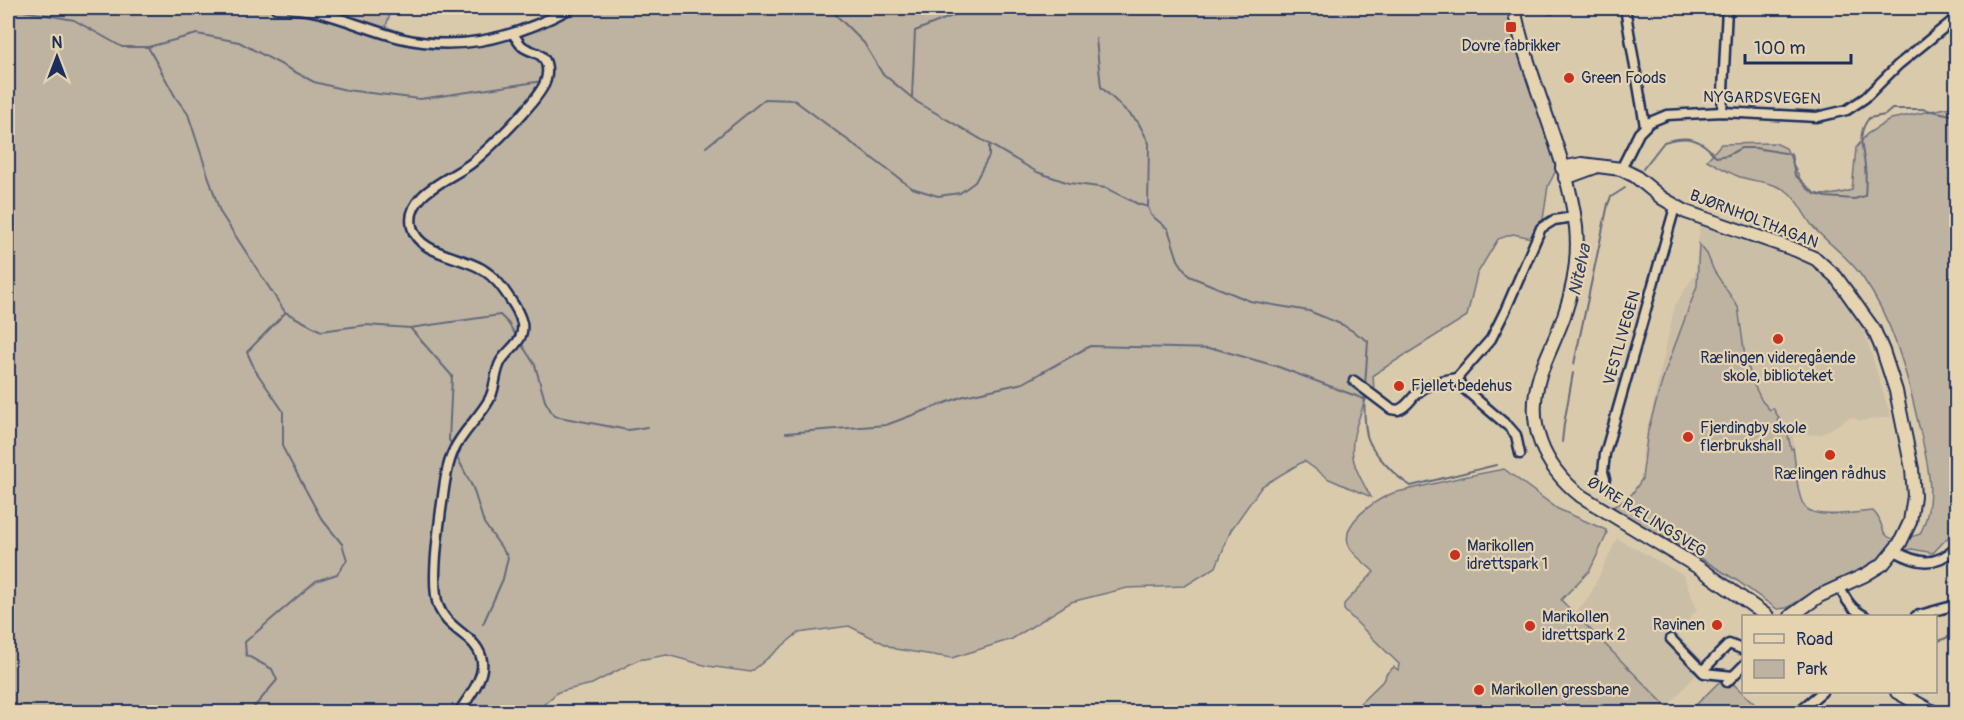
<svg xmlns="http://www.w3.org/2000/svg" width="1964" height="720" font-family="Pangolin,sans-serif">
  <rect width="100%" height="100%" fill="#dacaac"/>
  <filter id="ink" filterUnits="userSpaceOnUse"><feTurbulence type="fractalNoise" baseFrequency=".0167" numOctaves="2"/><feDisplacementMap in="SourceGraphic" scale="12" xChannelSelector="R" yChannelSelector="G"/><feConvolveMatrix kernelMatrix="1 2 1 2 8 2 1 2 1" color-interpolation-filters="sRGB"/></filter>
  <g filter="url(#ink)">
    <!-- built -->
    <g fill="#cbbea6">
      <polygon points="1700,223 1778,250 1807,262 1823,271 1862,324 1891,417 1861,421 1851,417 1822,434 1793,436 1799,481 1753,502 1641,460 1675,305 1695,274"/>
      <polygon points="1617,538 1683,575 1697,609 1677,634 1706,664 1667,707 1575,613 1589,597"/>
    </g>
    <!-- green -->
    <g fill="#beb3a1" stroke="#6c7180" stroke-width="1.5">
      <path d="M8 8H227L312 12 317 8H392L386 26 389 28 416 37 472 39 538 23 566 8H1516L1565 153 1548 186 1541 233 1536 239 1513 234 1498 239 1477 274 1467 316 1373 375 1374 391C1364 399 1364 404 1360 415 1346 452 1352 464 1371 497L1329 479 1304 461 1262 486 1231 530 1216 567 1185 586 1127 588 1071 602 1012 639 952 658 895 649 849 626 798 633 751 672 708 666 667 655 638 660 592 684 558 692 535 712H8Z"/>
      <path d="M1956 106V442L1951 446 1956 453V524L1951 534 1933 553 1912 549 1886 554 1866 568 1820 588 1787 608 1777 609 1736 580 1679 545 1608 509 1619 504 1632 494 1642 479 1648 430 1665 372 1697 286 1699 244 1707 254 1714 271 1738 307 1745 357 1754 385 1762 401 1770 410 1773 408 1779 418 1778 420 1788 435 1791 449 1793 448C1796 462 1796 496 1805 507 1816 520 1856 512 1873 511 1882 520 1879 522 1884 532 1891 545 1910 537 1920 534 1939 497 1926 456 1917 418 1906 369 1892 319 1863 278 1848 256 1832 247 1815 229 1805 218 1799 201 1788 192 1774 182 1756 182 1740 177 1729 173 1718 166 1707 160L1721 144 1775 143 1786 148C1803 185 1804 205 1852 190L1856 148 1867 134 1891 119Z"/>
      <path d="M1504 469 1558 509 1606 530 1607 534 1590 570 1561 600 1672 712H1351L1385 679 1386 674 1394 667 1398 670 1399 664 1344 610V604L1374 572C1367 564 1355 557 1350 548 1337 524 1376 500 1393 493L1463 477Z"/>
      <polygon points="1725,676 1763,712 1689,712"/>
    </g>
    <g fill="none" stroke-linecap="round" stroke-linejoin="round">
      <!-- stream -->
      <g stroke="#646a7d" stroke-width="2">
        <polyline points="829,8 864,43 882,73 917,102 1037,172 1069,183 1106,188 1138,204 1148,207 1151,215 1168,229 1178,260 1189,276 1250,301 1309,311 1343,325 1368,341 1365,387"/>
        <polyline points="8,11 18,10 74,20 122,47 148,47 176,98 188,114 220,212 285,312 321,331 366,325 410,328 500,315 508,323 517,337"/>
        <polyline points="1096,39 1101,87 1138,122 1149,143 1148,206"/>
        <polyline points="148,47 197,34 239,42 314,82 346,90 420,99 543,81"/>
        <polyline points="912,97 915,31 962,12 965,8"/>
        <polyline points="706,147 765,99 794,100 912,188 938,196 960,193 975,182 989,156 989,146"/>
        <path d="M1643 169 1664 142C1688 135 1701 138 1716 157L1728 155 1741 148H1755L1791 154 1795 175 1815 194 1826 197 1854 199 1865 196C1866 186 1866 176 1865 166 1863 147 1856 135 1869 118L1885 115 1892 109H1922L1956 116"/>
        <polyline points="411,329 452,376 449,440 453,447"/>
        <polyline points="520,342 535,365 545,401 554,416 628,430 647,427"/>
        <polyline points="1574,364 1608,204 1611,197 1625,188"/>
        <path d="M1365 392C1364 407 1364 422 1367 436 1372 453 1396 477 1411 486L1496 465"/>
        <polyline points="786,433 886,425 964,396 1023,383 1090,346 1216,349 1276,366 1364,399"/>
        <polyline points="1562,442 1564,424 1573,373"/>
        <polyline points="455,453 473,488 484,523 508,557 503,579 483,624"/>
        <polyline points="1936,642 1956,634"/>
        <polyline points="250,712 277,680 272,669 246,655 245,642 316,581 337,574 347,560 342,544 321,518 283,448 283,411 255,370 247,352 285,313"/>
      </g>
      <defs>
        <g id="street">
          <path d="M276 8C291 8 306 9 321 13 348 20 373 31 400 38 461 53 518 37 571 8"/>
          <polyline points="1551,8 1552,8"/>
          <polyline points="1625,8 1645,126"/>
          <polyline points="1722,112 1727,8"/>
          <polyline points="1621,169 1639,133 1650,122 1667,115 1722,112 1817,117 1847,110 1865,98 1898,65 1956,18"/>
          <polyline points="1457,378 1491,339 1505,311 1541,228 1554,220 1574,217"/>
          <polyline points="1457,378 1462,387 1509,427 1516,435 1520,454"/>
          <path d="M1354 381 1391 409 1398 410C1407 407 1410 400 1416 394 1427 384 1442 380 1457 378"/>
          <polyline points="1605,479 1603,472 1605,454 1675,207"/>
          <path d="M1895 551C1918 564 1935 567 1956 548"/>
          <path d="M1839 586C1846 600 1851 609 1865 616"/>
          <polyline points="1916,616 1956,605"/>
          <polyline points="1671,639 1704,673 1733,676"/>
          <polyline points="1702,671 1729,644 1744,650"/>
          <polyline points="1727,682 1744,665"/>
          <path d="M459 712C476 686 499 661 464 635 453 626 443 619 438 605 431 583 438 534 441 510 444 491 445 470 453 452 461 433 479 418 489 400 496 388 494 373 501 361 509 348 525 342 522 323 520 315 515 306 510 299 502 287 495 277 482 269 461 256 418 254 412 227 404 193 454 178 473 162 492 146 532 107 544 85 547 79 548 70 546 63 542 51 530 53 522 46 519 43 516 38 514 35"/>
          <polyline points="1798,712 1822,692"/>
        </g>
        <g id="secondary">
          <path d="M1514 8C1528 81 1567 153 1576 227 1579 257 1574 287 1564 316 1557 336 1547 355 1540 375 1525 424 1543 466 1581 496L1701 569 1767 616"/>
          <polyline points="1562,168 1582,164 1621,169 1635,176 1662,198 1686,212 1796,250 1816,259 1836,277 1874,330 1883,351 1896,391 1912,469 1914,496 1910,522 1900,543 1883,564 1865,575 1819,596 1791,616"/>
          <polyline points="1565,178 1595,167"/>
          <polyline points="1897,692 1933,712"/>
        </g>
      </defs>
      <!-- street casing -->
      <use href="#street" stroke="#1b2f5e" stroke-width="13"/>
      <!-- secondary casing -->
      <use href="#secondary" stroke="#1b2f5e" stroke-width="16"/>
      <!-- street -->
      <use href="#street" stroke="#e6d4b1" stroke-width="8"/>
      <!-- secondary -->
      <use href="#secondary" stroke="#e6d4b1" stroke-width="12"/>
    </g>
  </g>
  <!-- markers -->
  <g fill="#c8321e" stroke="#e6d4b1" stroke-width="2">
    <rect x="1505" y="21" width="12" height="12" rx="3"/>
    <circle cx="1569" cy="78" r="6"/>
    <circle cx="1778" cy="339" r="6"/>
    <circle cx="1399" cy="386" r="6"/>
    <circle cx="1688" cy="437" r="6"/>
    <circle cx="1830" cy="455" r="6"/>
    <circle cx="1455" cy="555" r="6"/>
    <circle cx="1717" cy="625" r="6"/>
    <circle cx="1530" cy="626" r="6"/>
    <circle cx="1479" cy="690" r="6"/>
  </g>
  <g text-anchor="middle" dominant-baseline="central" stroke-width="4.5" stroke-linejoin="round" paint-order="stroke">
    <!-- poi labels -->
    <g font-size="16" fill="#1b2f5e" stroke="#e6d4b1" text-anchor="start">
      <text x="1511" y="46" text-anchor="middle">Dovre fabrikker</text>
      <text x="1581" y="78">Green Foods</text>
      <text x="1778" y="358" text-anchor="middle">Rælingen videregående<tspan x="1778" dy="18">skole, biblioteket</tspan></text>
      <text x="1411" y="386">Fjellet bedehus</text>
      <text x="1700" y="428">Fjerdingby skole<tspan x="1700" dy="18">flerbrukshall</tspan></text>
      <text x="1830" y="474" text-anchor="middle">Rælingen rådhus</text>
      <text x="1467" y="546">Marikollen<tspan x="1467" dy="18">idrettspark 1</tspan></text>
      <text x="1542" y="617">Marikollen<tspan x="1542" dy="18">idrettspark 2</tspan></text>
      <text x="1705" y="625" text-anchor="end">Ravinen</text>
      <text x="1491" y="690">Marikollen gressbane</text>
    </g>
    <!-- street labels -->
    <g font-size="16" fill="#1b2f5e" stroke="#e6d4b1">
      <text transform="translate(1762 98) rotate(1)">NYGARDSVEGEN</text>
      <text transform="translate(1754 219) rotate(21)">BJØRNHOLTHAGAN</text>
      <text transform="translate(1622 338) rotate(-74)">VESTLIVEGEN</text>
      <text transform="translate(1647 517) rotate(32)">ØVRE RÆLINGSVEG</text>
    </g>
    <!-- water labels -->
    <g font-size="18" font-style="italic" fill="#334368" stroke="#e6d4b1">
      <text transform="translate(1580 270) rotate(-78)">Nitelva</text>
    </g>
  </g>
  <!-- margin -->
  <rect width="1964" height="720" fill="none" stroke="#e6d4b1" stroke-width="30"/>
  <rect x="15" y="15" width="1934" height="690" fill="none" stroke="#1b2f5e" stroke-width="2" filter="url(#ink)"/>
  <!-- legend -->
  <rect x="1742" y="615" width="195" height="78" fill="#e6d4b1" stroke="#959290" stroke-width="1.5"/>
  <rect x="1754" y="634" width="30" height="9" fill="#e6d4b1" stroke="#959290" stroke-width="1.5"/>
  <text x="1796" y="645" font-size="18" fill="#1b2f5e">Road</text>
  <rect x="1754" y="660" width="30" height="18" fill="#beb3a1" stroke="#959290" stroke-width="1.5"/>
  <text x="1796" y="675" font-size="18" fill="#1b2f5e">Park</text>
  <!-- north arrow -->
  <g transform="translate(57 57)" stroke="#e6d4b1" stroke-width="4.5" paint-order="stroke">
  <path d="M0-4.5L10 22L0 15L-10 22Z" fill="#1b2f5e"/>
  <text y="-9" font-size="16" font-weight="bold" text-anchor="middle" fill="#1b2f5e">N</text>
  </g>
  <!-- scale -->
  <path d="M1745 54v9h106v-9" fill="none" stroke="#1b2f5e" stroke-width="3"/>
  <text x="1754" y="54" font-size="18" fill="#1b2f5e" stroke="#e6d4b1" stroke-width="4.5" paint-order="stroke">100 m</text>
</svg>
